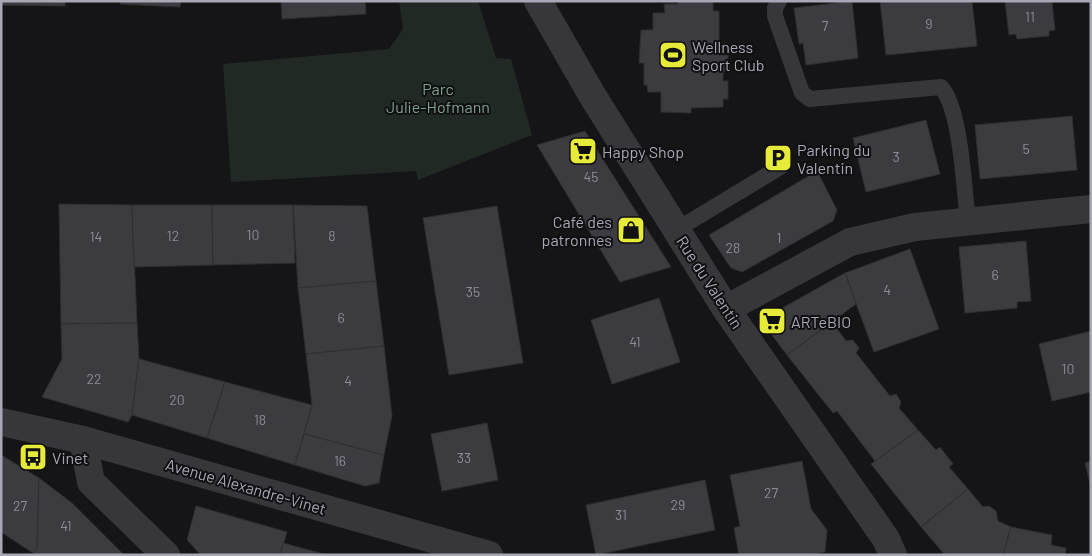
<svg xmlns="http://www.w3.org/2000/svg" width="1092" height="556" font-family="Barlow,sans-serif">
  <rect width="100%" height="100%" fill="#151416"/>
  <!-- green -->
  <polygon fill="#212925" points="399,1 478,1 496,58 511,59 532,135 418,180 416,171 231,182 223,64 389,49 403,29"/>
  <!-- building -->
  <g fill="#3c3b40" stroke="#302e32">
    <polygon points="1,1 65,1 65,6 1,5"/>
    <polygon points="120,1 181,1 180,7 120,4"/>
    <polygon points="281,1 365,1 366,14 282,19"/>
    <polygon points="678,1 713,1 713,11 719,11 719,55 728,55 728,71 723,71 723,81 728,81 728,99 723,99 723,107 691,108 691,113 661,112 661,92 648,92 647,85 644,85 644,63 639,63 641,30 653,30 653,13 665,13 664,4 678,4"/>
    <polygon points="852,1 858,58 806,65 803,43 799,44 794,8"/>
    <polygon points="880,1 972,1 977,46 886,55"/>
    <polygon points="1005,1 1052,1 1055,30 1049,31 1049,36 1017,39 1016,34 1009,35"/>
    <polygon points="1072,116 1077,170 980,179 975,125"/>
    <polygon points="926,120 940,174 866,192 853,138"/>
    <polygon points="585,131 671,267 620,282 537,145"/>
    <polygon points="817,171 837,210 833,221 742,272 731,268 709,235"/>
    <polygon points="59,204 132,205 137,323 61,324"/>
    <polygon points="132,205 212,205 213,265 134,267"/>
    <polygon points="212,205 293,205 295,263 213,265"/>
    <polygon points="293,205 367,206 376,281 298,288"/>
    <polygon points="497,206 523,363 449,375 423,218"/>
    <polygon points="1026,241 1031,301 1017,302 1017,308 965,313 959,247"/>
    <polygon points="910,249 939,329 874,352 845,273"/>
    <polygon points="845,273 856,304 787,355 766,327 768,316"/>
    <polygon points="376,281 384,346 306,354 298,288"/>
    <polygon points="659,298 680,362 612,384 591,320"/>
    <polygon points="832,322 846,341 853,340 859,348 856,353 890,396 896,394 901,402 899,408 918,430 875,461 837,411 833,413 787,355"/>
    <polygon points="137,323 139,359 132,415 128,422 42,397 62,359 61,324"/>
    <polygon points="1091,331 1091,392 1052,401 1039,344"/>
    <polygon points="384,346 392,416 384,455 304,434 312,405 306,354"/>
    <polygon points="139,359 225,382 207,438 132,415"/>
    <polygon points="225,382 312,405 295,465 207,438"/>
    <polygon points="487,423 498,480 442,491 431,434"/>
    <polygon points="918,430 936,450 940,447 953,464 949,467 968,489 921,527 871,464"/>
    <polygon points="304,434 384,455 379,483 365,486 295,465"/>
    <polygon points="1,455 39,478 37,548 33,553 1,532"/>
    <polygon points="802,461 811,509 827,530 825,552 813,555 739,555 734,528 740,526 730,475"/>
    <polygon points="1091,461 1091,487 1085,463"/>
    <polygon points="39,478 72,503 124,555 35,555 33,553 37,548"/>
    <polygon points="705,480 715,530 596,555 586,505"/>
    <polygon points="968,489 983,507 989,506 996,511 998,521 1011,527 1003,555 945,555 921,527"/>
    <polygon points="196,506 287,532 280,555 201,555 187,540"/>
    <polygon points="1011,527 1052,535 1051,545 1066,548 1065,555 1003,555"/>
    <polygon points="283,543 327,555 280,555"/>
  </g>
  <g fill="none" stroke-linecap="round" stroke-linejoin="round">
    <!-- service -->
    <g stroke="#37363b" stroke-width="16">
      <path d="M779 1 775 8V16L802 93 810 99 941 87C961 109 964 189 968 222"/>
      <polyline points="676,230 782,166 778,158"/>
    </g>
    <!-- minor -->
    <g stroke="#37363b" stroke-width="28">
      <polyline points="726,309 850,242 915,227 1091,209"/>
      <polyline points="83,440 91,482 166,555"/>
    </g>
    <!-- tertiary -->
    <g stroke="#37363b" stroke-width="28">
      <polyline points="538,1 592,95 726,309 886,539 893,555"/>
      <polyline points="1,422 83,440 489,555"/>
    </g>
  </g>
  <!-- icons -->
  <defs>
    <symbol id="stadium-square" viewBox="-11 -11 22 22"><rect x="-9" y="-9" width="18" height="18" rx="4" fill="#e6ea38" stroke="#100f11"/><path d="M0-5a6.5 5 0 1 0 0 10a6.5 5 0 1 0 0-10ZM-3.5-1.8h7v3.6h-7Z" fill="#111"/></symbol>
    <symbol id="supermarket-square" viewBox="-11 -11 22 22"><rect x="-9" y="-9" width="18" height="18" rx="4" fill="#e6ea38" stroke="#100f11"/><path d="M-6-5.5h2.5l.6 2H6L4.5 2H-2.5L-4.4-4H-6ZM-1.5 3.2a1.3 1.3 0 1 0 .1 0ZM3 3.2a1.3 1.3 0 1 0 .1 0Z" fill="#111"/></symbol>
    <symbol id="parking-square" viewBox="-11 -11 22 22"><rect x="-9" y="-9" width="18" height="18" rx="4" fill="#e6ea38" stroke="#100f11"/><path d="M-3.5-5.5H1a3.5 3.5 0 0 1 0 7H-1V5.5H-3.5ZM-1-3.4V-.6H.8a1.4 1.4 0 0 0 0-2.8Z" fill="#111"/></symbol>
    <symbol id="shop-square" viewBox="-11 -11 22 22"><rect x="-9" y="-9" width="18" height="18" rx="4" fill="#e6ea38" stroke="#100f11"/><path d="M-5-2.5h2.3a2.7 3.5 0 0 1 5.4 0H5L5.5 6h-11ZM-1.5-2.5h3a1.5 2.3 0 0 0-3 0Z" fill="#111"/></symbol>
    <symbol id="bus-square" viewBox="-11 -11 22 22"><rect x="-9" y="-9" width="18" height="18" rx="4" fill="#e6ea38" stroke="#100f11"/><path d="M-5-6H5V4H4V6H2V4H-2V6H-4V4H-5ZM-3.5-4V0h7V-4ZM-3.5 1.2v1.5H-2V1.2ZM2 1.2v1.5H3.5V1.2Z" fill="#111"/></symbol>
  </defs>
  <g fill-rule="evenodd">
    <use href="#stadium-square" x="657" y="39" width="32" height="32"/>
    <use href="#supermarket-square" x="567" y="135" width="32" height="32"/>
    <use href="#parking-square" x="762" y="142" width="32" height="32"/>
    <use href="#shop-square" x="615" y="214" width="32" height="32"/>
    <use href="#supermarket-square" x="756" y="305" width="32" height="32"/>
    <use href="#bus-square" x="17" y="441" width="32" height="32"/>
  </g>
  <g text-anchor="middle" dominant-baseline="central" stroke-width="4" stroke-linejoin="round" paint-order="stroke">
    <!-- number labels -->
    <g font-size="14" fill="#8d8c98">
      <text x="1030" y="16">11</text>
      <text x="929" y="23">9</text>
      <text x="825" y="25">7</text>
      <text x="1026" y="148">5</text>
      <text x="896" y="156">3</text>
      <text x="591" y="176">45</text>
      <text x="253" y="234">10</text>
      <text x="173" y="235">12</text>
      <text x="332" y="235">8</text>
      <text x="96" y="236">14</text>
      <text x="779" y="237">1</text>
      <text x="733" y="247">28</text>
      <text x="995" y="274">6</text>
      <text x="887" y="289">4</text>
      <text x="473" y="291">35</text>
      <text x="341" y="317">6</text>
      <text x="635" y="341">41</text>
      <text x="1068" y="368">10</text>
      <text x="94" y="378">22</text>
      <text x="348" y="380">4</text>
      <text x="177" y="399">20</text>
      <text x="260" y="419">18</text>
      <text x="464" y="457">33</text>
      <text x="340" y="460">16</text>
      <text x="771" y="492">27</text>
      <text x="678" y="504">29</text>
      <text x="20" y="505">27</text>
      <text x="621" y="514">31</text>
      <text x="66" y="525">41</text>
    </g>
    <!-- poi labels -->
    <g font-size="16" fill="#a8a7b6" stroke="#100f11" text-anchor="start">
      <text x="692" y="46">Wellness<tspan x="692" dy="18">Sport Club</tspan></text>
      <text x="797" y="149">Parking du<tspan x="797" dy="18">Valentin</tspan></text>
      <text x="602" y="151">Happy Shop</text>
      <text x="612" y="221" text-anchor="end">Café des<tspan x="612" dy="18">patronnes</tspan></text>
      <text x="791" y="321">ARTeBIO</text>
      <text x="52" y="457">Vinet</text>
    </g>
    <!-- park labels -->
    <g font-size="16" fill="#7ea08d" stroke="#100f11">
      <text x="438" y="88">Parc<tspan x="438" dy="18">Julie-Hofmann</tspan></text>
    </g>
    <!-- street labels -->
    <g font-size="16" fill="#a8a7b6" stroke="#100f11">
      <text transform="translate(710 282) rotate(57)">Rue du Valentin</text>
      <text transform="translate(246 486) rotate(16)">Avenue Alexandre-Vinet</text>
    </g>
  </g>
  <!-- border -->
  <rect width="1092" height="556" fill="none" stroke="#a8a7b6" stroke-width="5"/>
</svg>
